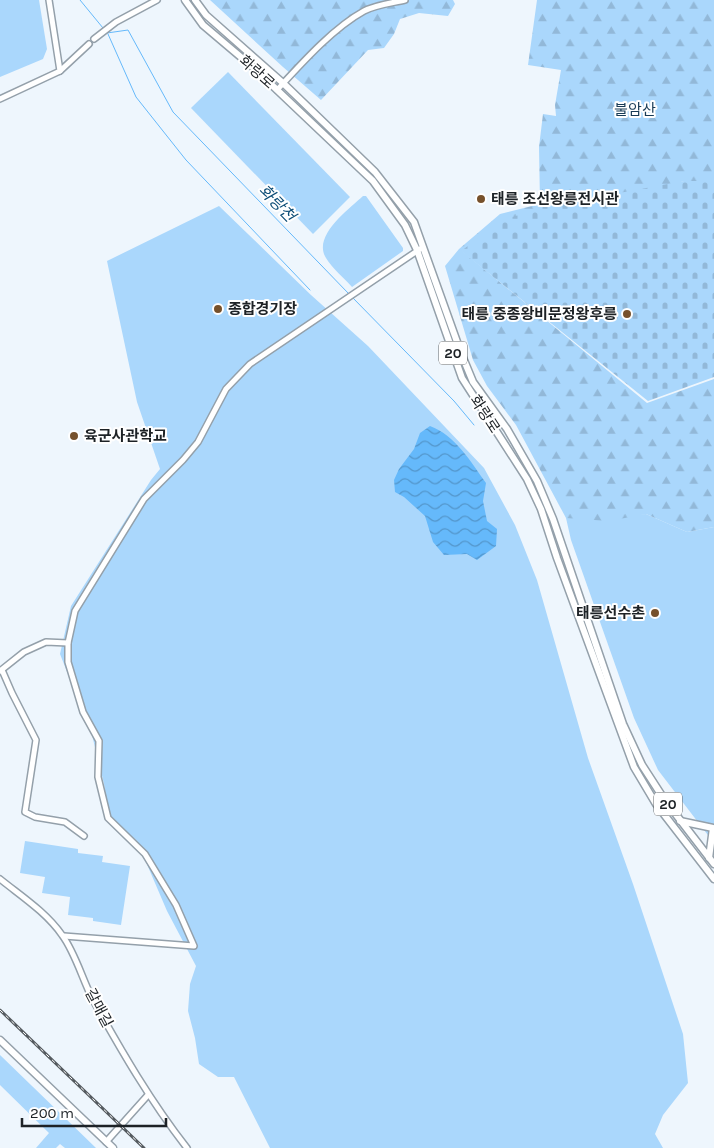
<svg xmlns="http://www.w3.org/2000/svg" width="714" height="1148" font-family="Karla,'Noto Sans KR',sans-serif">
  <defs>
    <pattern id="forest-firs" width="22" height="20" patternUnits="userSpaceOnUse" patternTransform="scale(1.25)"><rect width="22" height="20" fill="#aad7fc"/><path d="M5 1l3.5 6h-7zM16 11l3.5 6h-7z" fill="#92b8d8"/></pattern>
    <pattern id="cemetery-stones" width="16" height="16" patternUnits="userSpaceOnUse" patternTransform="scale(1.25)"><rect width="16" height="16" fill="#aad7fc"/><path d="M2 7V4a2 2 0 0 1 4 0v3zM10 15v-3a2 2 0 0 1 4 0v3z" fill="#92b8d8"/></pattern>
    <pattern id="water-waves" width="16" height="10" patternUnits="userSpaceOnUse" patternTransform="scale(1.25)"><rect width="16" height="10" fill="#65b9fb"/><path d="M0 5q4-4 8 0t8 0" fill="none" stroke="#5396cb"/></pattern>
  </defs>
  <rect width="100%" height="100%" fill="#eef6fd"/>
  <!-- grass -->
  <g fill="#aad7fc">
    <polygon points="0,0 39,0 47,49 43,59 0,77"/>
    <polygon points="228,72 350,197 313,234 191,108"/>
    <path d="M363 196H366L403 248V251L352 287C344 278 332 268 326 258 312 236 349 209 363 196Z"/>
    <polygon points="219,206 311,295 368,346 484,468 515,525 537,580 588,758 633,884 683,1034 688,1083 663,1115 655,1134 663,1148 270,1148 234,1077 218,1077 199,1064 195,1038 188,1011 190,984 196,966 167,911 137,841 109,816 104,784 92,735 60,654 71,606 151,480 160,469 137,402 107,261"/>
    <polygon points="646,514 687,532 714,527 714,843 658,770 634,718 571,540 566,518"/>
    <polygon points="25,841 78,849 78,853 103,856 102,862 130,866 121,925 93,921 93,918 68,915 70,897 42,893 45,877 20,873"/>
    <polygon points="0,1055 96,1148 65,1148 60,1144 56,1148 36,1148 49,1133 0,1085"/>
  </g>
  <!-- forest -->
  <g fill="url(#forest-firs)">
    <polygon points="210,0 453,0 455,4 448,16 419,13 400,19 394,34 384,48 368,50 321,100 283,67"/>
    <polygon points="537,0 714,0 714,181 684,181 462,251 647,403 714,379 714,527 687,532 646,514 609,521 566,518 516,425 487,386 473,360 445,266 459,249 500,214 540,204 539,147 543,114 556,116 555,105 561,70 528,65"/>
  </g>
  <!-- cemetery -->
  <polygon fill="url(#cemetery-stones)" points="684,181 714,181 714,377 648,401 461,251 504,220 543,207"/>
  <!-- water -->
  <path fill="url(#water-waves)" d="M430 426C455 435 471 462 486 483L483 501 487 521 497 529 496 546 477 560 467 554 444 555 433 542 425 516 404 497 395 492 394 480 399 469 414 449 420 433Z"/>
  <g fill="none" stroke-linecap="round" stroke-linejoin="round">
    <!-- stream -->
    <g stroke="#65b9fb" stroke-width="1">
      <polyline points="80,0 103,28"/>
      <polyline points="107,33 128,30 173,112 349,294"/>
      <polyline points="108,34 136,97 186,160 310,290"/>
      <polyline points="352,297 454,401 474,425"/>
    </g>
    <defs>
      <g id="minor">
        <polyline points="94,39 116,22 157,0"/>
        <polyline points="60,71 89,44"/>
        <path d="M277 90C301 64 333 28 364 11 375 5 392 3 405 0"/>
        <polyline points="0,99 60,71 49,0"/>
        <polyline points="2,670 12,693 36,740 25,812 35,817 65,822 84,836"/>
        <polyline points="0,671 24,652 46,642 68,643"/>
        <path d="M0 879C21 896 46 912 62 935 75 952 83 981 93 1000 122 1052 151 1102 187 1148"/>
        <polyline points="64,936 194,946 176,905 145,854 108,818 98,777 99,741 83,712 68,662 68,643 75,611 144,499 183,460 198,442 226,389 250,364 420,249"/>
        <polyline points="106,1142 148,1095"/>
      </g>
      <g id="major">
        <polyline points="185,0 203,25 255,69 373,181 405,225 417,250 462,378 527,479 541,509 557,558 634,767 656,804 714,879"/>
        <polyline points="195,0 206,15 283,83 375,172 414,222 461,353 473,382 507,429 537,481 553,519 623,724 642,765 664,799 714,864"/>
        <polyline points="680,821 713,828 709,858"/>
        <polyline points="0,1040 113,1148"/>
      </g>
    </defs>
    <!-- minor casing -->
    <use href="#minor" stroke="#94a0aa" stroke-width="8"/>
    <!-- major casing -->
    <use href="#major" stroke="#94a0aa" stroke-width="9"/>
    <!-- minor -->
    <use href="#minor" stroke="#fff" stroke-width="5"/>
    <!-- major -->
    <use href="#major" stroke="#fff" stroke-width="6"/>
    <defs>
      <polyline id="rail" points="0,1010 144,1148"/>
    </defs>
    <!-- rail casing -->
    <use href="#rail" stroke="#545a5f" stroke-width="3"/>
    <!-- rail -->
    <use href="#rail" stroke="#fff" stroke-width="1" stroke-dasharray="4" stroke-linecap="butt"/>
  </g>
  <!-- markers -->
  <g fill="#76512c" stroke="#fff" stroke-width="2">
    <circle cx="481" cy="199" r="5"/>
    <circle cx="218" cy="309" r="5"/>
    <circle cx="627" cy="314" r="5"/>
    <circle cx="74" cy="436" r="5"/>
    <circle cx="655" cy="613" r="5"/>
  </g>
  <g text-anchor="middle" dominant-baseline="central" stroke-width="4" stroke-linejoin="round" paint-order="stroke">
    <!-- shield labels -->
    <g fill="#fff" stroke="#616467" stroke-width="1">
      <rect x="439" y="341.5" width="28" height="23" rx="4"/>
      <rect x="654" y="792.5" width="28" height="23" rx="4"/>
    </g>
    <g font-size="14" font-weight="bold" fill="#1d2226">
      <text x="453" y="353">20</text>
      <text x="668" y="804">20</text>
    </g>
    <!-- street labels -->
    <g font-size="15" fill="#1d2226" stroke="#fff">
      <text transform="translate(257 72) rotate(42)">화랑로</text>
      <text transform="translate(485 414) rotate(57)">화랑로</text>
      <text transform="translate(99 1008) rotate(62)">갈매길</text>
    </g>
    <!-- park labels -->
    <g font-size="15" fill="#183b56" stroke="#fff">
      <text x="635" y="110">불암산</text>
    </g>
    <!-- poi labels -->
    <g font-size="15" font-weight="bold" fill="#1d2226" stroke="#fff" text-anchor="start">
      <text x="491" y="199">태릉 조선왕릉전시관</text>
      <text x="228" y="309">종합경기장</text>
      <text x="617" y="314" text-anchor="end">태릉 중종왕비문정왕후릉</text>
      <text x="84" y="436">육군사관학교</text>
      <text x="645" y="613" text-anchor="end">태릉선수촌</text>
    </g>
    <!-- water labels -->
    <g font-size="16" font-style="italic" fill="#0b4c76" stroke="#fff">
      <text transform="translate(277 203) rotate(46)">화랑천</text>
    </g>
  </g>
  <!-- scale -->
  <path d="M22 1118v8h144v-8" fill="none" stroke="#1d2226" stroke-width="2.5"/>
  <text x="30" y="1118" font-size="15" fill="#1d2226" stroke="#ffffff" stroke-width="4" paint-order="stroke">200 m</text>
</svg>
